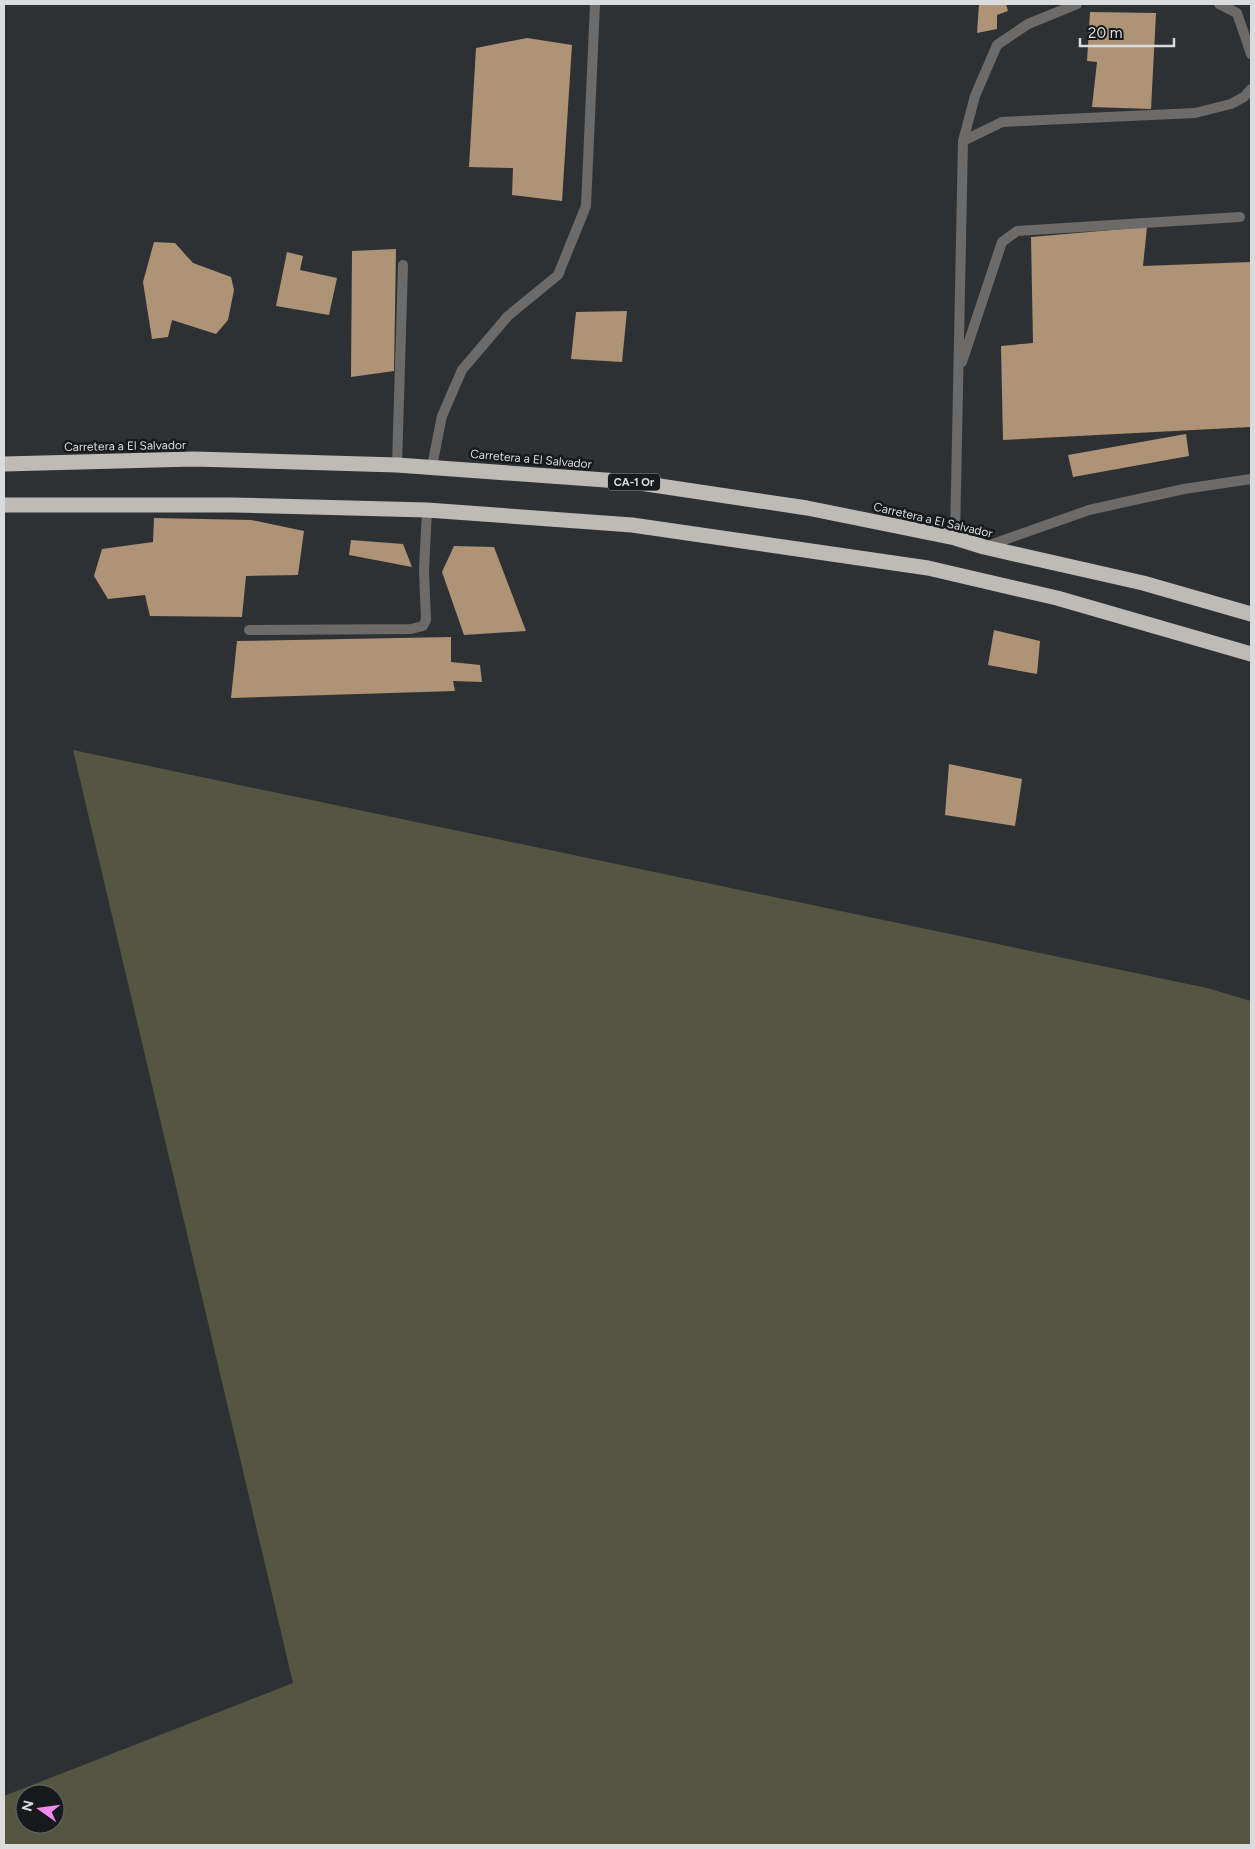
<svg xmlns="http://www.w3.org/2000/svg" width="1255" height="1849" font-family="Figtree,sans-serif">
  <rect width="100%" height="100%" fill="#2e3134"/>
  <!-- green -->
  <path fill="#545641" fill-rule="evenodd" d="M73 750 1207 988 1251 1001V1845H4V1796L293 1683ZM25 1794H55V1824H25Z"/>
  <!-- building -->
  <g fill="#af9376">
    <polygon points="979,4 1006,4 1008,11 997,15 997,29 977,33"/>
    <polygon points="1090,12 1156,13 1151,109 1092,107 1097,62 1087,61"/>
    <polygon points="527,38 572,45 562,201 512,195 513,168 469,167 476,48"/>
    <polygon points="1147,227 1143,266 1251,262 1251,427 1003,440 1001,346 1033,343 1031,237"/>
    <polygon points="154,242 175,243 193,263 231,277 234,290 228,320 216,334 172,320 168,337 152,339 143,282"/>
    <polygon points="396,249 394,371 351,377 352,251"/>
    <polygon points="287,252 303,256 300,270 337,278 329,315 276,306"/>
    <polygon points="627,311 622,362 571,359 576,312"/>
    <polygon points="1186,434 1189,456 1073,477 1068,455"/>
    <polygon points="154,518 251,520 304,531 298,575 246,576 242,617 150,616 145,595 108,599 94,576 102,549 153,542"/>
    <polygon points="351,540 403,544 412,567 349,555"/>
    <polygon points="454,546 494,547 526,631 464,635 442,572"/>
    <polygon points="994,630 1040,641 1037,674 988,665"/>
    <polygon points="451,637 451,662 480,665 482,682 453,681 455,691 231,698 237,641"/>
    <polygon points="949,764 1022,779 1015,826 945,815"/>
  </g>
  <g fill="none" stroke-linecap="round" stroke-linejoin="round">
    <!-- lane -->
    <g stroke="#6c6b69" stroke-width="10">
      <polyline points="1219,4 1237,13 1251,54"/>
      <polyline points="963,141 1002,122 1195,113 1231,104 1244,97 1251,89"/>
      <polyline points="962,362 1002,242 1017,231 1240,217"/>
      <polyline points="397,465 403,265"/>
      <polyline points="432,466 442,416 462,370 508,316 558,275 586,206 595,4"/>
      <polyline points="955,538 963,141 975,96 997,45 1028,24 1077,4"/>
      <polyline points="249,630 411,629 423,626 426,620 424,570 427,510"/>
    </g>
    <!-- street -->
    <polyline stroke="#6c6b69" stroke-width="10" points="987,546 1089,510 1184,489 1251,479"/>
    <!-- highway -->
    <g stroke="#bebbb7" stroke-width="15">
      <polyline points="4,464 194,459 397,465 633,482 807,508 955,538 984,547 1143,583 1251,614"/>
      <polyline points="4,505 233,505 427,510 632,525 928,568 1057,598 1251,654"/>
    </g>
  </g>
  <g text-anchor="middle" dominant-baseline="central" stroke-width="5" stroke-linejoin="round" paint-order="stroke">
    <!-- shield labels -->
    <rect fill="#17191a" stroke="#a0a1a2" stroke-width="1" x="608" y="473.5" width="52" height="17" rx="4"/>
    <g font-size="11" font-weight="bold" fill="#dadbdd">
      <text x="634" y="482">CA-1 Or</text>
    </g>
    <!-- street labels -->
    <g font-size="12" fill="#dadbdd" stroke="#17191a">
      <text transform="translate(125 446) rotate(-1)">Carretera a El Salvador</text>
      <text transform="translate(531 459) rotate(5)">Carretera a El Salvador</text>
      <text transform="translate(933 520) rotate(13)">Carretera a El Salvador</text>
    </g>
  </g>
  <!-- border -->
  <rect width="1255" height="1849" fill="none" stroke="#dadbdd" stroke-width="10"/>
  <!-- north arrow -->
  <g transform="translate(40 1809) rotate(284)"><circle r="24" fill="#17191a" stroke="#656768"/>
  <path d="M0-4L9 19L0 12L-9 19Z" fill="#f38af1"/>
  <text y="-8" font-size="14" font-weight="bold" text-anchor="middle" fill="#dadbdd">N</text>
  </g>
  <!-- scale -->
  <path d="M1080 38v8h94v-8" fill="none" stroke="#dadbdd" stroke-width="2.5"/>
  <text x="1088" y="38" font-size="15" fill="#dadbdd" stroke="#17191a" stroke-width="4" paint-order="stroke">20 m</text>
</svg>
